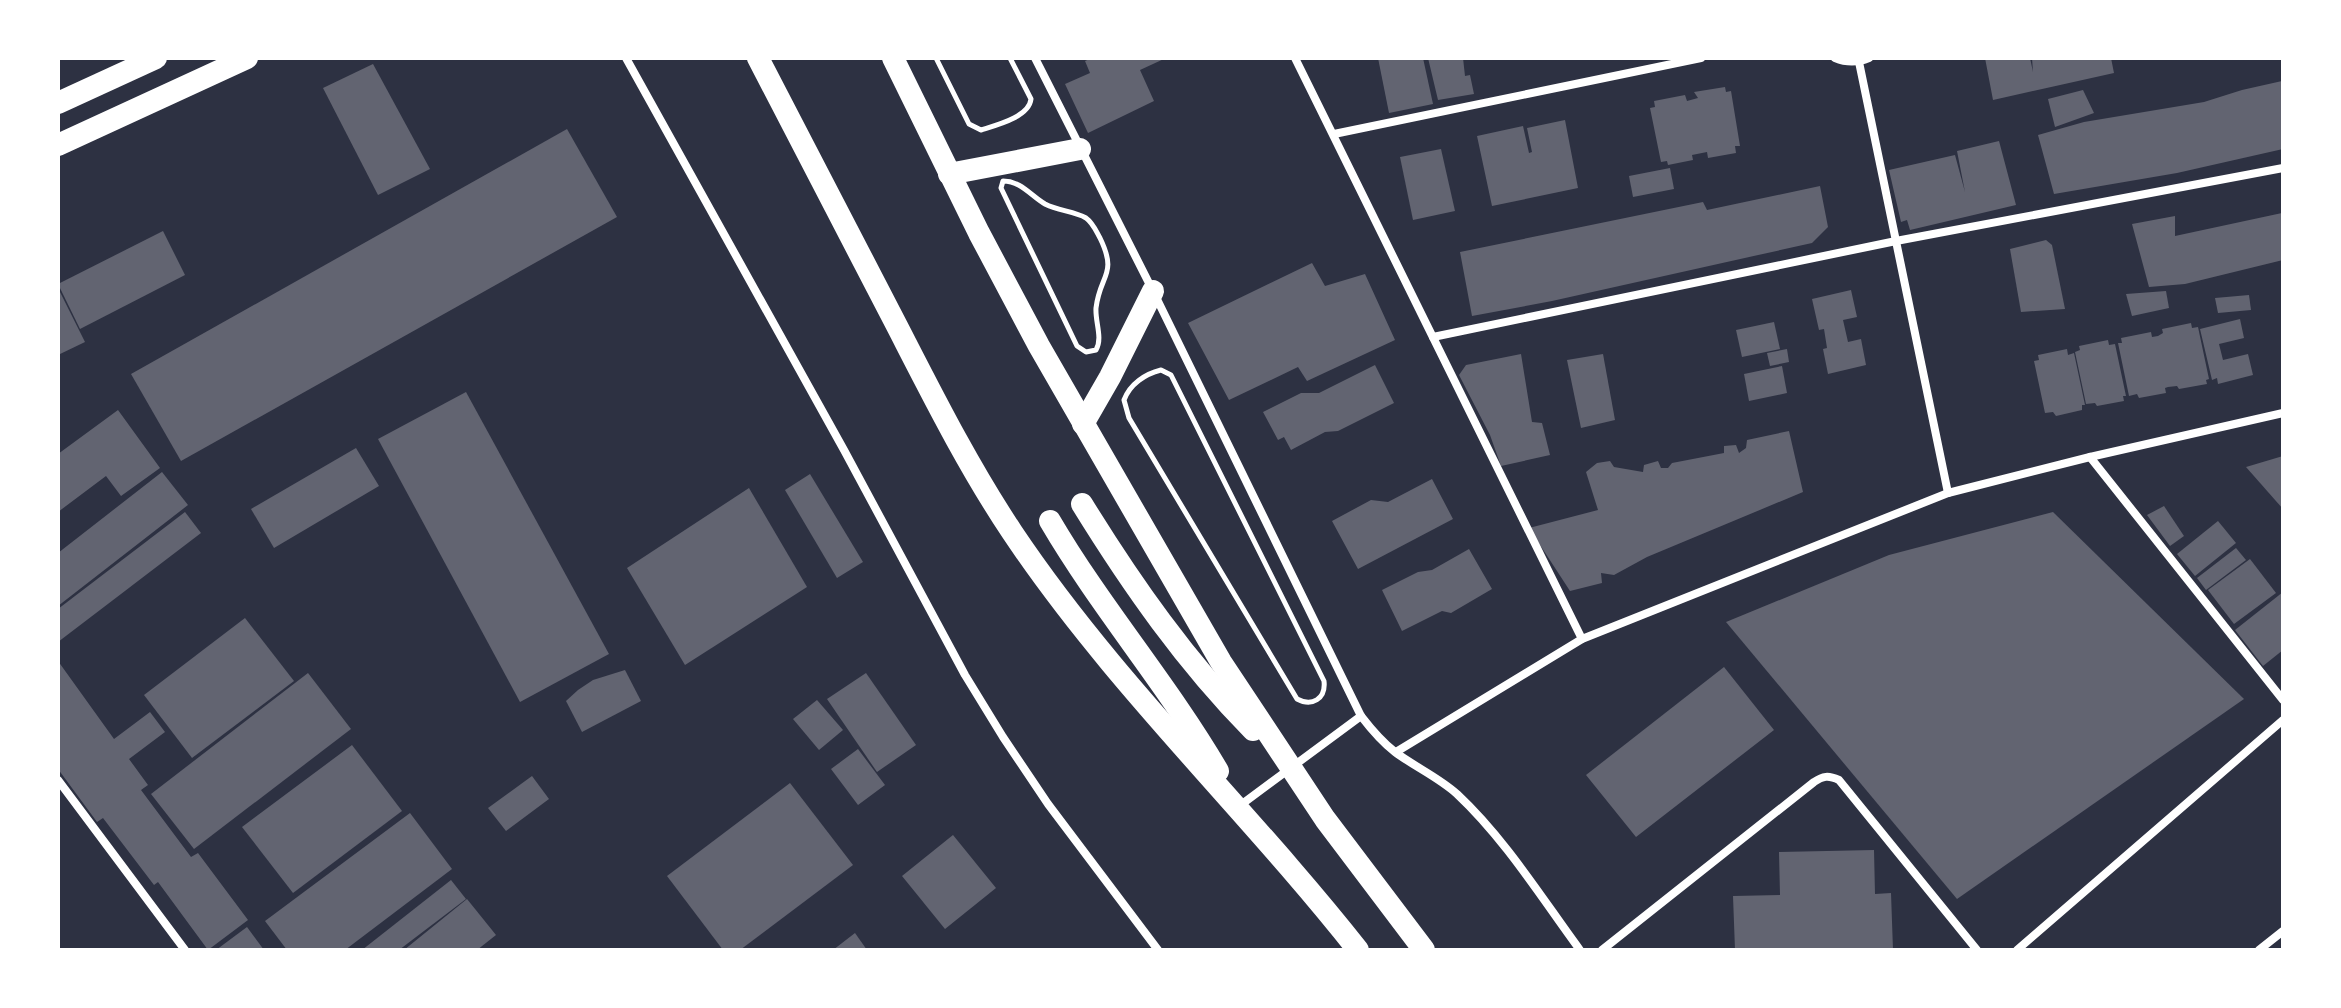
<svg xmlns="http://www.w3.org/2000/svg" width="2341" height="1008" font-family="'Noto Sans',sans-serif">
  <rect width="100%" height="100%" fill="#2d3142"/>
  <!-- building -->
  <g fill="#626471">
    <polygon points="1092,58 1166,58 1140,70 1154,101 1088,133 1065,84 1090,73 1085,61"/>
    <polygon points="1378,58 1423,58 1433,104 1389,113"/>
    <polygon points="1428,58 1463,58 1465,76 1470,75 1474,94 1438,100"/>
    <polygon points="1985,58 2030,58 2033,72 2032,58 2111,58 2114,73 1993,100"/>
    <polygon points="373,64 430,169 378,195 323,88"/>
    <polygon points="2282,81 2283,149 2177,173 2054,194 2038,135 2084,122 2204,102 2242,90"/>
    <polygon points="1725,87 1726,92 1731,91 1740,146 1735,146 1736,153 1708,158 1707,152 1692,155 1693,160 1668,165 1667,161 1661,162 1650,108 1655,107 1654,101 1685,95 1687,101 1698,98 1694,92"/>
    <polygon points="2083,90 2094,113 2055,127 2048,99"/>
    <polygon points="1565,120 1578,188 1492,206 1477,136 1523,126 1529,153 1532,152 1527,128"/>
    <polygon points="567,129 617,217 181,461 131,374"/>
    <polygon points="1999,141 2016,205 1910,230 1907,220 1901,222 1889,170 1955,155 1965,192 1957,151"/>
    <polygon points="1441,149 1455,211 1413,220 1400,157"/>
    <polygon points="1670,168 1674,189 1633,197 1629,176"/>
    <polygon points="1820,186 1828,227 1812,243 1552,301 1472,316 1460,252 1703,202 1707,210"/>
    <polygon points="2282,213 2283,260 2185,284 2149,287 2132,224 2175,216 2175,236"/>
    <polygon points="163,231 185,275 80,329 58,284"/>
    <polygon points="2046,240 2052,245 2065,309 2021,312 2010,249"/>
    <polygon points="1312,263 1325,286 1365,274 1395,340 1307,381 1298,367 1229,400 1188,323"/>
    <polygon points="58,288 85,342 58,355"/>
    <polygon points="1851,290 1857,317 1843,320 1848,342 1861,339 1866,365 1828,374 1823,349 1827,348 1824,329 1819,330 1812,299"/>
    <polygon points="2166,291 2169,308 2132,316 2126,294"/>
    <polygon points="2249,295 2251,310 2218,313 2215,298"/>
    <polygon points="2240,319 2244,338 2219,344 2223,360 2248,354 2253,375 2218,384 2217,378 2212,380 2200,329"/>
    <polygon points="1774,322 1780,349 1742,357 1736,330"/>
    <polygon points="2191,323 2192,328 2198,327 2209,379 2206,380 2207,384 2179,389 2177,386 2168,387 2165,388 2166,393 2139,398 2137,394 2129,396 2118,343 2122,343 2121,338 2151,332 2152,337 2158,336 2163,333 2162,329"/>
    <polygon points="2108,340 2109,345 2115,344 2126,396 2123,396 2124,401 2097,406 2095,403 2086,404 2075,352 2080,350 2079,346"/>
    <polygon points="1787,349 1789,362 1770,366 1767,353"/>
    <polygon points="2067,349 2068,355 2074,353 2085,405 2082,405 2082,410 2056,416 2053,412 2045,413 2034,361 2039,360 2038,355"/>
    <polygon points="1521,354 1532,422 1542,423 1550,455 1501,466 1490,435 1459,375 1466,365"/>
    <polygon points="1603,354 1615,420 1581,428 1567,360"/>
    <polygon points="1375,365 1394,403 1338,431 1325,432 1291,450 1284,437 1278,440 1263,412 1301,393 1319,393"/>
    <polygon points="1782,366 1787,393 1749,401 1744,374"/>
    <polygon points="466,392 609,654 520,702 378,439"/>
    <polygon points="118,410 160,468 121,496 106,476 58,512 58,454"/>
    <polygon points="1789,431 1803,492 1647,557 1614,575 1601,573 1602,583 1570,591 1529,528 1598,510 1586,472 1597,463 1610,461 1614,467 1643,472 1644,465 1658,461 1661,468 1668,468 1672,463 1724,453 1724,446 1736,445 1739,453 1746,448 1747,440"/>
    <polygon points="356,448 379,486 274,548 251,509"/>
    <polygon points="2283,456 2283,509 2246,467"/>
    <polygon points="162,472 188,505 58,606 58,553"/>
    <polygon points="810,474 863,562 837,578 785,490"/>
    <polygon points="1432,479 1453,519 1358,569 1332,521 1371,500 1388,502"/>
    <polygon points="749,488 807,587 685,665 627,568"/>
    <polygon points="2164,506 2184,536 2170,546 2147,515"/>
    <polygon points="185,512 201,533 58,642 58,609"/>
    <polygon points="2053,512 2244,699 1957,899 1726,622 1889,555"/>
    <polygon points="2218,521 2236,543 2195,576 2177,554"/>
    <polygon points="2236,548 2246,560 2206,590 2197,578"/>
    <polygon points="1469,549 1492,589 1451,613 1442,611 1402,631 1382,590 1418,572 1432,570"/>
    <polygon points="2250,559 2276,593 2234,624 2208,590"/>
    <polygon points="2283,592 2283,650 2263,666 2235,630"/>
    <polygon points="245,618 294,681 192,758 144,695"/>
    <polygon points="58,661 114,739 150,712 165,732 129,759 148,785 141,790 191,857 198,853 248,920 208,950 158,882 154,885 103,818 97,822 58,769"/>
    <polygon points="1724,667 1774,730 1636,837 1586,775"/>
    <polygon points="625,670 641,701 582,732 566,701 578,690 593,680"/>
    <polygon points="308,673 351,729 194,849 151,794"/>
    <polygon points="866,673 916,745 877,772 827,699"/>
    <polygon points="817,700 843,730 819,750 793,719"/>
    <polygon points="352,745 402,811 293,893 242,827"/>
    <polygon points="858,749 885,785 858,805 831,769"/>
    <polygon points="532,776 549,799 506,831 488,808"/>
    <polygon points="790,783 853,865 740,950 723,950 667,876"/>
    <polygon points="410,813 452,869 345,950 287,950 265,921"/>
    <polygon points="953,835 996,888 945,929 902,876"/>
    <polygon points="1874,850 1875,894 1891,893 1893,950 1735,950 1733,896 1780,895 1779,852"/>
    <polygon points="451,880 466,899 399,950 362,950"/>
    <polygon points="467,899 496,935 477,950 404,950"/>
    <polygon points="247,927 264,950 216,950"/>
    <polygon points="855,933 867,950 833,950"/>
  </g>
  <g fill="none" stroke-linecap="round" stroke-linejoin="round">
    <!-- path -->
    <g stroke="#fff" stroke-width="5">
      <path d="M936 58 969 124 981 130C997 125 1029 117 1031 99L1010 58"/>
      <path d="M1003 181C1021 181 1031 196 1045 204 1058 211 1074 211 1086 218 1093 223 1096 231 1100 238 1118 275 1100 274 1096 308 1095 322 1103 338 1096 350L1086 352 1077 346 1001 188Z"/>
      <path d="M1161 370 1171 375 1324 681C1326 699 1312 707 1297 699L1129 418 1124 400C1130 384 1145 374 1161 370Z"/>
    </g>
    <!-- minor -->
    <g stroke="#fff" stroke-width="8">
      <polyline points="626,58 844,450 965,675 1003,737 1048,804 1158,950"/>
      <path d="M1035 58 1153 291 1361 716C1371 729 1382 742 1395 752 1415 767 1438 777 1457 794 1505 839 1541 897 1580 950"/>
      <polyline points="1295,58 1582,639"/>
      <path d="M1835 58C1847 63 1857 63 1869 58"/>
      <polyline points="1859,62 1948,493"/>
      <polyline points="1334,134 1701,58"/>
      <polyline points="1433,337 1896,241 2283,168"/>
      <polyline points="2090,457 2283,700"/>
      <polyline points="1396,752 1582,639 1948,493 2090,457 2283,413"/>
      <polyline points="58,780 185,950"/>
      <polyline points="1238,807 1361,716"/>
      <path d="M1602 950 1814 782C1823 776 1828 775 1839 780L1977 950"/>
      <polyline points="2017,950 2283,720"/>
      <polyline points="2259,950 2283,931"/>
    </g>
    <!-- trunk -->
    <g stroke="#fff" stroke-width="22">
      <path d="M758 58C804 147 851 237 897 326 933 396 968 466 1012 532 1113 683 1246 808 1358 950"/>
      <polyline points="893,58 979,233 1039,346 1221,662 1325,819 1424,950"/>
      <polyline points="58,103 156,58"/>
      <polyline points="58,145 247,58"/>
      <polyline points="949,174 1080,149"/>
      <polyline points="1083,424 1110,377 1153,291"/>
      <path d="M1082 504C1132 585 1186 662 1253 730"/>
      <path d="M1050 521C1101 608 1167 684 1218 771"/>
    </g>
  </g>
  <!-- border -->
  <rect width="2341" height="1008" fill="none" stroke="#ffffff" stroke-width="120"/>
</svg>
